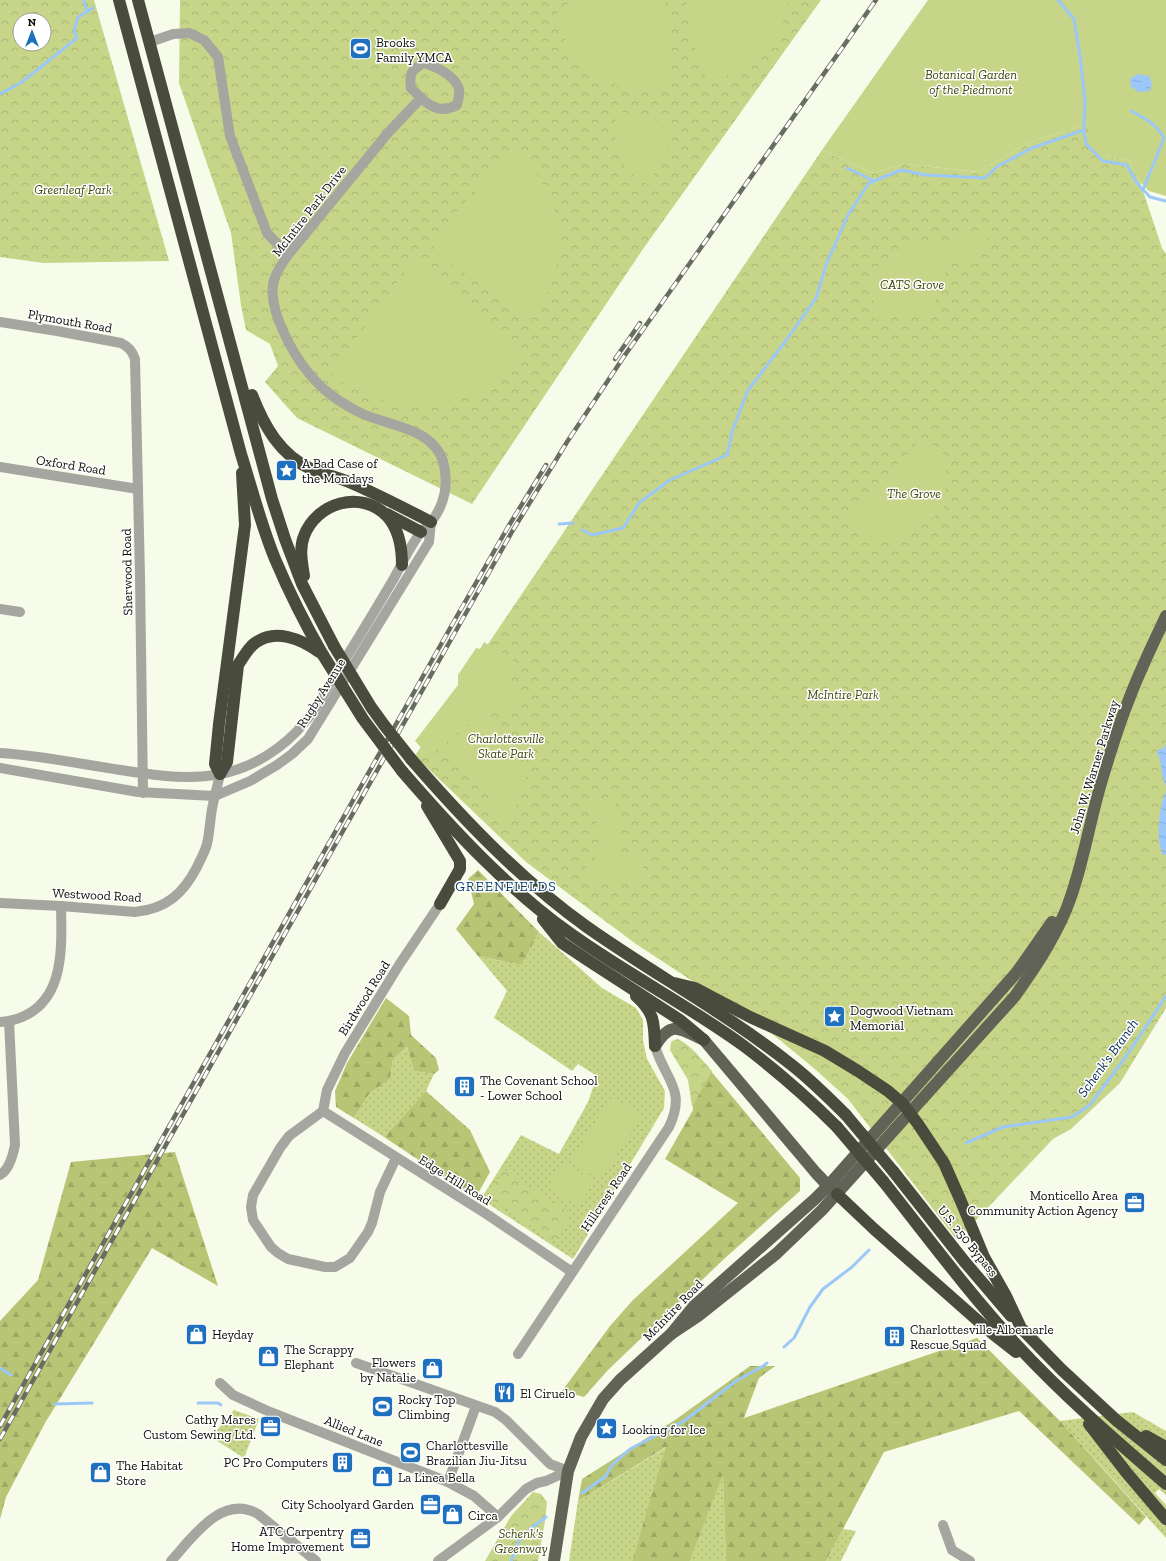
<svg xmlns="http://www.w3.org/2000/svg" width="1166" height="1561" font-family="'Zilla Slab',serif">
  <defs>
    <pattern id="grass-dots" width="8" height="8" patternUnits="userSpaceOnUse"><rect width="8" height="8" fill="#c7d588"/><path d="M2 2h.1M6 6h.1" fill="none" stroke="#aab674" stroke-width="1.8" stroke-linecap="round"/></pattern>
    <pattern id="forest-firs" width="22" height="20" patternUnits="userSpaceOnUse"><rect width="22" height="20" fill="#b7c575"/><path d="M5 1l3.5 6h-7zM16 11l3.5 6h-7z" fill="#9ca864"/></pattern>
    <pattern id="park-crowns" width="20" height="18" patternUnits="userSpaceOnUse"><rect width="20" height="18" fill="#c7d588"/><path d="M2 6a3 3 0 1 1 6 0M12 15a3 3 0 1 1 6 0" fill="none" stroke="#aab674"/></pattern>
    <pattern id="water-ripples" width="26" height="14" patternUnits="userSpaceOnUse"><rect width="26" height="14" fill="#9cc8f9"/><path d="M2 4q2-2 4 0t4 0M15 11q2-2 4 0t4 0" fill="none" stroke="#85abd4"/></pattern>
  </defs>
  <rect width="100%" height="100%" fill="#f7fbe9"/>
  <!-- grass -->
  <g fill="url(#grass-dots)">
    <polygon points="539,932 602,988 636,1008 643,1020 643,1041 647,1059 665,1091 664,1108 573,1259 481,1199 521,1135 559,1154 588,1102 597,1076 578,1064 572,1071 494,1018 507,991 478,956 522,965"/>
    <polygon points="407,1047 414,1071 434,1074 426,1091 384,1137 354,1118 369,1094 390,1079 393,1059"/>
    <polygon points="234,1410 259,1419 244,1458 211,1437"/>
    <polygon points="1133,1412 1166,1431 1166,1495 1159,1489 1155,1493 1166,1505 1166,1538 1060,1421"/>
    <polygon points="667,1447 632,1561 569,1561 578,1501"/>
    <polygon points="723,1472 726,1561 690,1561"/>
    <polygon points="843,1529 856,1531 841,1561 826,1561"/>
  </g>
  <!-- forest -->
  <g fill="url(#forest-firs)">
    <polygon points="478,870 539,932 522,965 478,956 456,929 474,904 468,879"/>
    <polygon points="386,998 409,1016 411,1035 436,1058 439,1070 434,1074 414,1071 407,1047 393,1059 390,1079 369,1094 354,1118 336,1107 335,1091 347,1063"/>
    <polygon points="710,1070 800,1178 800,1191 724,1259 608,1370 584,1397 562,1391 610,1326 633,1300 738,1203 665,1159 693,1110 692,1088"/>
    <polygon points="426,1091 470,1130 490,1172 476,1197 470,1194 384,1137"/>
    <polygon points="175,1152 218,1286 152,1248 45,1423 6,1497 0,1519 0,1321 38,1280 71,1162"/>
    <polygon points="977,1338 1060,1421 1146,1517 1139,1525 1019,1411 884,1452 826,1561 726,1561 723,1474 690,1561 632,1561 666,1447 578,1501 582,1479 675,1420 750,1366 775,1366 759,1378 744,1418"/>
  </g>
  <!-- park -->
  <g fill="url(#park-crowns)" fill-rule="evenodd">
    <path d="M0 0H94L169 261 44 263 0 257ZM20 20H44V44H20Z"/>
    <polygon points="180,0 821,0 643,249 472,504 297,418 265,382 278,366 270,344 246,330 241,305 231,233 179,83"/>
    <polygon points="1088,124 1106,156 1129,160 1140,182 1162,248 1166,254 1166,1008 1120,1083 1071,1129 1053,1139 957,1240 848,1099 816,1070 770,1032 636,944 526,862 415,756 488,644 822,150 873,173 904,164 978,172 1030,142"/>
    <path d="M678 1039C692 1046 702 1060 712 1071L692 1107 688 1080 670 1050 671 1042 674 1040Z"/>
    <polygon points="504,1170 572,1214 554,1241 486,1196"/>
    <polygon points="533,1492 541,1494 547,1502 545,1521 538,1561 485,1561 511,1516"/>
  </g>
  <!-- garden -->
  <g fill="#c7d588">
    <path d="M579 0H665L670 37 668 90C657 90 647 91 637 90 608 87 579 67 566 41 561 31 559 19 556 9Z"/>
    <path d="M686 0H788C784 43 750 76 707 80L691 36Z"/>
    <polygon points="928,0 1166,0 1166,196 1149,191 1140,182 1129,160 1106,156 1090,141 1088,124 1030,142 978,172 904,164 873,173 822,150"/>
    <path d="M619 111 674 125 676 133 648 185C643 181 637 178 632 174 614 158 612 133 619 111Z"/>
    <path d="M513 152C523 161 534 170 541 180 544 185 546 192 549 197 568 238 559 287 529 320L437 253C432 244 431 241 437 233Z"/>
    <polygon points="998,213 1001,218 999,222 991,229 979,261 972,265 955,261 946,263 945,278 942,292 927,312 916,313 896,311 879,320 874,318 873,291 870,276 875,267 889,264 911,246 934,240 950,243 985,227"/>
    <path d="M418 261 428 263 525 355C514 370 500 382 483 391 477 394 469 395 463 397 456 399 449 402 442 403 404 409 359 400 331 372L409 267Z"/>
    <polygon points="921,439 939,449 946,458 945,493 943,511 919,526 898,544 859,532 847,519 899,464"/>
    <polygon points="484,642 519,664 507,680 529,697 505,721 489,707 429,756 415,741 458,685 458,675 476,648 480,649"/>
    <polygon points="481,717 489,717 501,728 501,731 491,741 533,785 516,800 518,812 510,821 505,821 489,804 493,801 445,752"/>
    <path d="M612 796 615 799 617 814 620 821C616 835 627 834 616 849L620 852H626L641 859C645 868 643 872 637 880L629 882 624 880 599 885 592 879 585 868 593 865 600 833 594 813 588 805C596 800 603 799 612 796Z"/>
    <polygon points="612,1096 642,1116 600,1180 570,1161"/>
    <polygon points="564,1162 594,1182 578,1207 547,1187"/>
  </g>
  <!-- water -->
  <g fill="url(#water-ripples)">
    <polygon points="1137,74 1149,76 1152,83 1150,91 1139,92 1131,87 1130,79"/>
    <path d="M1166 743V786C1160 775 1163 764 1157 753L1158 750 1161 748 1164 749Z"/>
    <path d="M1166 791V855H1163C1155 838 1159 807 1166 791Z"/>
  </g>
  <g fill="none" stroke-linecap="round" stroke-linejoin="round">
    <!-- stream -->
    <g stroke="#9cc8f9" stroke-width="3">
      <polyline points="84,0 87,12"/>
      <polyline points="1058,0 1074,19 1080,56 1085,100 1084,130 1086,144 1103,161 1127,165 1137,183 1150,197 1166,201"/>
      <polyline points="0,94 22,82 77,38 74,31 78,17 93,8"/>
      <path d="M1131 111C1145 118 1156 124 1164 138L1143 190"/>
      <polyline points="847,168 874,181"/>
      <polyline points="559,524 573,523"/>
      <polyline points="582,530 592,535 623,528 640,502 670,480 727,455 733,429 748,390 785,342 816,298 826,265 848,215 869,183 901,170 926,175 985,178 998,166 1032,148 1084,130"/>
      <polyline points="966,1143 1003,1127 1072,1117 1090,1105 1127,1055 1166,996"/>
      <polyline points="784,1347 794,1338 810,1307 823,1289 852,1267 869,1250"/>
      <polyline points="0,1368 11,1375"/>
      <polyline points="198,1403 218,1403 221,1405"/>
      <polyline points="55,1404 92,1403"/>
      <polyline points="582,1493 606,1476 612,1465 630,1449 684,1421 736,1381 763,1366 767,1363"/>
      <polyline points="511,1561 521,1536 546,1517"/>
    </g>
    <!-- minor -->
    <g stroke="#a5a69f" stroke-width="10">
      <polyline points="150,42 173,34 189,33 204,40 218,57 230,136 267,233 288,255"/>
      <path d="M423 63C435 66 455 75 459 89 460 94 458 100 457 105 436 116 425 102 411 88 409 73 411 71 423 63Z"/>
      <path d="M0 322 57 331 121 343C129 347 132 351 135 359L140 577 143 793"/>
      <polyline points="0,467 138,489"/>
      <polyline points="0,609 20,612"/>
      <path d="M0 753C48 756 94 767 142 773 167 777 195 779 220 774 253 768 285 747 305 722 317 708 326 691 335 675 355 644 374 612 393 580 402 564 410 546 421 532 424 529 428 526 431 522 445 505 449 483 443 461 432 428 390 426 363 414 354 410 346 405 338 400 314 384 296 359 284 333 276 316 268 292 276 275 279 268 284 261 288 255L387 134 421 98"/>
      <polyline points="0,768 138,792 215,796 250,781 277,765 292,754 308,739 429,542 431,522"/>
      <path d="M0 903 61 906 135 912C166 909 183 894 197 867 200 860 205 852 207 844 210 831 210 817 213 804 215 794 218 784 220 774"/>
      <path d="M9 1021C65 1009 62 952 61 906"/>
      <path d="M0 1022 9 1021 15 1145C13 1155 9 1170 0 1175"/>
      <polyline points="323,1111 289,1136 280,1148 253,1195 251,1207 253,1220 271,1247 278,1253 288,1259 325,1267 335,1267 350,1258 368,1232 372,1223 380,1192 396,1158"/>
      <polyline points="323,1111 488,1215 572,1272"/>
      <polyline points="323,1111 327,1090 345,1053 399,965 440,904"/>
      <path d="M518 1354 669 1127C687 1089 665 1080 655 1046"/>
      <polyline points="356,1363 495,1412 506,1420 550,1464 568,1471"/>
      <polyline points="220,1383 233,1395 270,1412 448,1482 474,1496 498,1517"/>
      <polyline points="448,1482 476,1406"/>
      <polyline points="943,1525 952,1550 970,1561"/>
      <path d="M171 1561C192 1538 222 1493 258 1514L316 1561"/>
      <polyline points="438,1561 498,1517 526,1489 537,1483 546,1481 568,1471"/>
    </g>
    <!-- major -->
    <g stroke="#606356" stroke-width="12">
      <path d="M655 1046C672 1019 680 1029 704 1040L816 1173 834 1192"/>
      <path d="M671 1334 698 1316 776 1254 822 1210 1015 996C1034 969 1053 941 1066 910 1084 865 1090 816 1105 770 1112 747 1119 724 1128 702 1139 672 1153 644 1166 616"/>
      <polyline points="554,1561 568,1471 581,1437 603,1399 620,1380 671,1334 694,1306 815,1199 828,1186 1017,972 1052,922"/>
    </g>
    <!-- highway -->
    <g stroke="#494c3d" stroke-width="12">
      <path d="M119 0 241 454C252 489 261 525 275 559 289 592 305 624 323 655"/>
      <polyline points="138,0 272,499 285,539 302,584 334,646"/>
      <path d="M252 395C264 426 280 455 311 469 323 474 337 477 349 482 377 494 404 508 431 522"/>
      <polyline points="387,514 421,532"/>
      <path d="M304 576C302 563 299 548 304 536 316 503 361 489 387 516 399 529 402 548 402 565"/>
      <path d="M411 759C464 820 521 880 587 927 655 975 728 1014 793 1066 812 1081 829 1098 846 1115"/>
      <path d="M402 771C453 830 508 889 571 934 627 974 689 1006 744 1046 777 1071 808 1098 837 1127"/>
      <polyline points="220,774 215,764 219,724 245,525 242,473"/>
      <path d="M220 774 227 762 238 665C243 658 248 648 255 643 275 628 301 639 319 652"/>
      <polyline points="427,806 460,861 460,869 440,904"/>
      <polyline points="543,919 562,943 589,961 680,1020 704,1040"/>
      <polyline points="674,983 695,988 750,1017 825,1051 858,1071 888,1091 903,1104 918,1124 944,1163 960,1199 984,1257 1006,1296 1021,1328 1062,1370 1116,1420 1166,1460"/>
      <path d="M636 996C655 1013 654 1023 655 1046"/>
      <polyline points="893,1171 964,1261 1011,1316"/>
      <path d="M883 1181C926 1235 968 1292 1015 1343 1062 1394 1114 1439 1166 1484"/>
      <polyline points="837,1194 874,1229 993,1334 1016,1352"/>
      <polyline points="1089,1424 1126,1472 1166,1519"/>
      <polyline points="1146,1436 1166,1447"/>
    </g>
    <defs>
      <g id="rail">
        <polyline points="615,359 640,323"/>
        <polyline points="0,1426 457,616 508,527 546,465"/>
        <polyline points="0,1439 462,620 513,530 567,442 625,355 876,0"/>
      </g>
    </defs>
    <!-- rail casing -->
    <use href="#rail" stroke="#696c61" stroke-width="4.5"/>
    <!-- rail -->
    <use href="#rail" stroke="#fff" stroke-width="3" stroke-dasharray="9" stroke-linecap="butt"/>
    <!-- highway-bridge -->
    <g stroke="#494c3d" stroke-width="12">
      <polyline points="334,646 371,707 384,725 411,759"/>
      <polyline points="323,655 363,719 402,771"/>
      <polyline points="846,1115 893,1171"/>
      <polyline points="837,1127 883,1181"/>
    </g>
  </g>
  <!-- icons -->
  <defs>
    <symbol id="stadium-square" viewBox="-11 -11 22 22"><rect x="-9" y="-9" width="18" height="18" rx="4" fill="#1f70bf" stroke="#fff"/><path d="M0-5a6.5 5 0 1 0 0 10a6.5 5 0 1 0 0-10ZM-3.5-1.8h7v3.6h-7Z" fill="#fff"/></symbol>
    <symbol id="sight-square" viewBox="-11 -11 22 22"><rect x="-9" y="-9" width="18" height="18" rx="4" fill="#1f70bf" stroke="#fff"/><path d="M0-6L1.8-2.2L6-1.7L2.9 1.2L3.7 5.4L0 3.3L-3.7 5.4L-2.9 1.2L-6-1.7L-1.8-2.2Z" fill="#fff"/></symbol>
    <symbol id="building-square" viewBox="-11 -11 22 22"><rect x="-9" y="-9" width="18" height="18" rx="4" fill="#1f70bf" stroke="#fff"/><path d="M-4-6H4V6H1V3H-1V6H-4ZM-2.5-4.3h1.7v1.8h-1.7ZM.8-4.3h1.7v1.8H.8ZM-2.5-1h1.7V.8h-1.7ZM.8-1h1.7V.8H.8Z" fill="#fff"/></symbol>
    <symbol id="office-square" viewBox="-11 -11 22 22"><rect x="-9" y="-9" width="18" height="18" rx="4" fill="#1f70bf" stroke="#fff"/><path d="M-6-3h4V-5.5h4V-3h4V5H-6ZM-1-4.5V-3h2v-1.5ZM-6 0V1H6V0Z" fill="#fff"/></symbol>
    <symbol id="shop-square" viewBox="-11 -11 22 22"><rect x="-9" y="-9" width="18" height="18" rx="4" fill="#1f70bf" stroke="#fff"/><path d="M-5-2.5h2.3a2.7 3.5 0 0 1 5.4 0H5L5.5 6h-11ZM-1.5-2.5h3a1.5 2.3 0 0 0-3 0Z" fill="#fff"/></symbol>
    <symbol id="restaurant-square" viewBox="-11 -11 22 22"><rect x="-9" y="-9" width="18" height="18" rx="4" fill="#1f70bf" stroke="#fff"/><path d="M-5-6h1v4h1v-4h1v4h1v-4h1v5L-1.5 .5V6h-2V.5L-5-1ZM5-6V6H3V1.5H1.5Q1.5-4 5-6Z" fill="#fff"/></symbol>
  </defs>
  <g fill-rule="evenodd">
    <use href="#stadium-square" x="348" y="36" width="25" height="25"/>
    <use href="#sight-square" x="274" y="458" width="25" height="25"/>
    <use href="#sight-square" x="822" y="1004" width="25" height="25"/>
    <use href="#building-square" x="452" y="1074" width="25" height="25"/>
    <use href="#office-square" x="1122" y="1190" width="25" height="25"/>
    <use href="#shop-square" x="184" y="1322" width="25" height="25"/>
    <use href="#building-square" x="882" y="1324" width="25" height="25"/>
    <use href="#shop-square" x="256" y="1344" width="25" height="25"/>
    <use href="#shop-square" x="420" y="1356" width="25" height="25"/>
    <use href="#restaurant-square" x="492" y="1380" width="25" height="25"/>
    <use href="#stadium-square" x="370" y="1394" width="25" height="25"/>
    <use href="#office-square" x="258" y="1414" width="25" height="25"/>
    <use href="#sight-square" x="594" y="1416" width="25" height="25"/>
    <use href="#stadium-square" x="398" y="1440" width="25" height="25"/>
    <use href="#building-square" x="330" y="1450" width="25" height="25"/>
    <use href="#shop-square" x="88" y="1460" width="25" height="25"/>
    <use href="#shop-square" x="370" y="1464" width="25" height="25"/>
    <use href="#office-square" x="418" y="1492" width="25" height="25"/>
    <use href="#shop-square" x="440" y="1502" width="25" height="25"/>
    <use href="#office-square" x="348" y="1526" width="25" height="25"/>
  </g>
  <g text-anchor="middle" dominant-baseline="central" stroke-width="3" stroke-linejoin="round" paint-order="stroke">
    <!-- poi labels -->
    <g font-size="13" fill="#0c0d08" stroke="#fff" text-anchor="start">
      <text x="376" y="42">Brooks<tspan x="376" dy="15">Family YMCA</tspan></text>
      <text x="302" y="463">A Bad Case of<tspan x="302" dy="15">the Mondays</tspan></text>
      <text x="850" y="1010">Dogwood Vietnam<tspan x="850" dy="15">Memorial</tspan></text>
      <text x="480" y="1080">The Covenant School<tspan x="480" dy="15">- Lower School</tspan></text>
      <text x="1118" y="1195" text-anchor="end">Monticello Area<tspan x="1118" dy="15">Community Action Agency</tspan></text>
      <text x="910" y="1329">Charlottesville-Albemarle<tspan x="910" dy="15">Rescue Squad</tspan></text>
      <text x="212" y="1334">Heyday</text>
      <text x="284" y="1349">The Scrappy<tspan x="284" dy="15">Elephant</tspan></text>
      <text x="416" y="1362" text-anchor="end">Flowers<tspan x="416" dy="15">by Natalie</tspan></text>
      <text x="520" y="1393">El Ciruelo</text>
      <text x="398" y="1399">Rocky Top<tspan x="398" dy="15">Climbing</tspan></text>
      <text x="256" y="1419" text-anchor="end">Cathy Mares<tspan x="256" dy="15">Custom Sewing Ltd.</tspan></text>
      <text x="622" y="1429">Looking for Ice</text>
      <text x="426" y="1445">Charlottesville<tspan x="426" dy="15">Brazilian Jiu-Jitsu</tspan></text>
      <text x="328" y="1462" text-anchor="end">PC Pro Computers</text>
      <text x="116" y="1465">The Habitat<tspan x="116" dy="15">Store</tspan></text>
      <text x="398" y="1477">La Linea Bella</text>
      <text x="414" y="1504" text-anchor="end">City Schoolyard Garden</text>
      <text x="468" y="1515">Circa</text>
      <text x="344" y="1531" text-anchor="end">ATC Carpentry<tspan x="344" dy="15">Home Improvement</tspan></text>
    </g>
    <!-- park labels -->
    <g font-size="13" font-style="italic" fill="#3f470a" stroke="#fff">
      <text x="971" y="74">Botanical Garden<tspan x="971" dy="15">of the Piedmont</tspan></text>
      <text x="73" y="189">Greenleaf Park</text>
      <text x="912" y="284">CATS Grove</text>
      <text x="914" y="493">The Grove</text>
      <text x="843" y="694">McIntire Park</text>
      <text x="506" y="738">Charlottesville<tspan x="506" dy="15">Skate Park</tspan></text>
      <text x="521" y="1533">Schenk's<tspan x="521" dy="15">Greenway</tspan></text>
    </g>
    <!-- street labels -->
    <g font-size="13" fill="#0c0d08" stroke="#fff">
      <text transform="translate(309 211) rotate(-52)">McIntire Park Drive</text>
      <text transform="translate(70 321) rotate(10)">Plymouth Road</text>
      <text transform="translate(71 465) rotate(9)">Oxford Road</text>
      <text transform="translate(127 572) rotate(-91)">Sherwood Road</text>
      <text transform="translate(321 693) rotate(-58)">Rugby Avenue</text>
      <text transform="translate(1094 767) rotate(-73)">John W. Warner Parkway</text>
      <text transform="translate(97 895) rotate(3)">Westwood Road</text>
      <text transform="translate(364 998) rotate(-58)">Birdwood Road</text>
      <text transform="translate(455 1180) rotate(32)">Edge Hill Road</text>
      <text transform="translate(606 1197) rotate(-56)">Hillcrest Road</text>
      <text transform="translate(968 1241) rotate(51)">U.S. 250 Bypass</text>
      <text transform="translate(673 1310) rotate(-46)">McIntire Road</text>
      <text transform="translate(354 1431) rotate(22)">Allied Lane</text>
    </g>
    <!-- neighbourhood labels -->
    <g font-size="14" letter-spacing="1" fill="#0a3f70" stroke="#fff">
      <text x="506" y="886">GREENFIELDS</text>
    </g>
    <!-- water labels -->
    <g font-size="14" font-style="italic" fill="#02294f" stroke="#fff">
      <text transform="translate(1108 1058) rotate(-54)">Schenk's Branch</text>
    </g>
  </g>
  <!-- north arrow -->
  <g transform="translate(32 32)"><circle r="19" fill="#ffffff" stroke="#9e9e9c"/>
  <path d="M0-3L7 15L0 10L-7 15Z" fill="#1f70bf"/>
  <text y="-6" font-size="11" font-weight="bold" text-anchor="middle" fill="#0c0d08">N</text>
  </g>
</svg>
